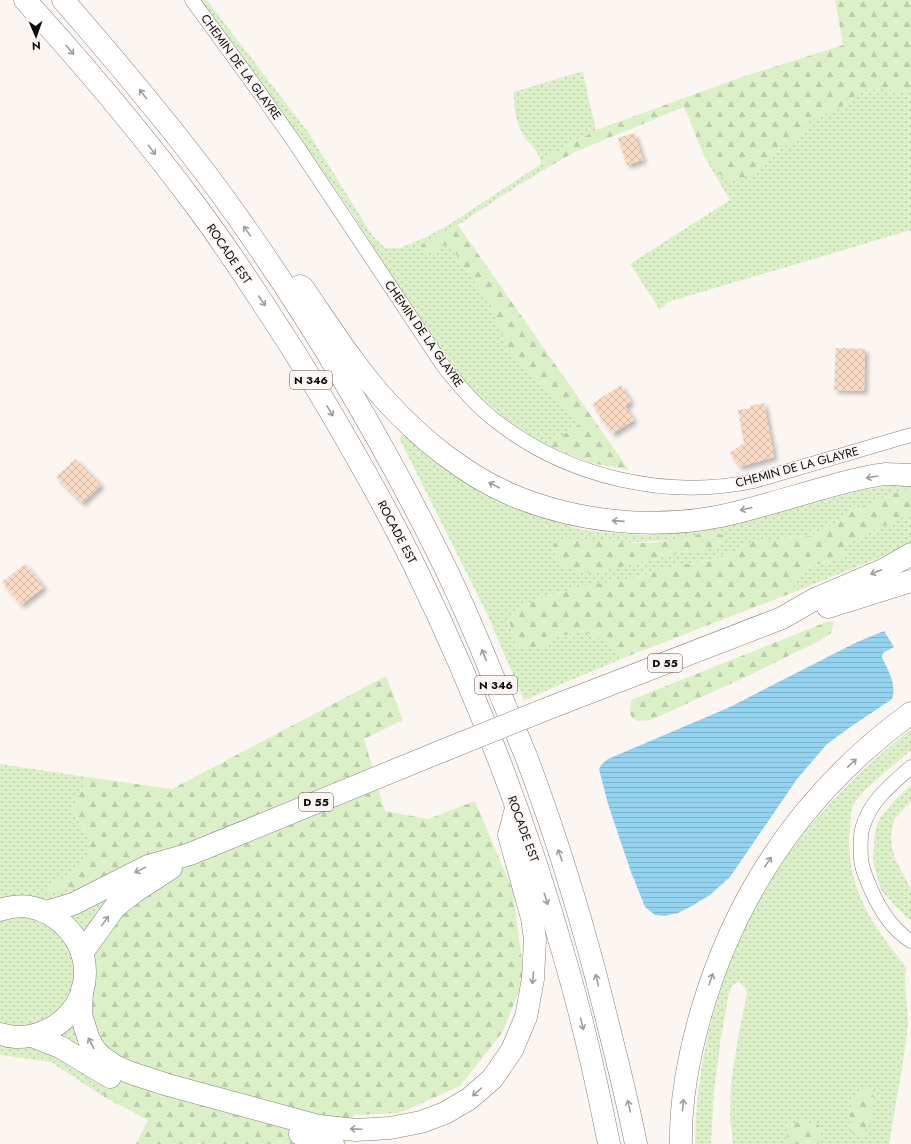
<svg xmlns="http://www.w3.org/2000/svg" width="911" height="1144" font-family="Jost,sans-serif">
  <defs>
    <pattern id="grass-dots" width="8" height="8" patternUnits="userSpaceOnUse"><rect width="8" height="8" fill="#dbf0c7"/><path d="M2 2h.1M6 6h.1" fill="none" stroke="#bca" stroke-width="1.8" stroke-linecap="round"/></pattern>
    <pattern id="forest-firs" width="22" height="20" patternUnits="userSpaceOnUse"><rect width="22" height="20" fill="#dbf0c7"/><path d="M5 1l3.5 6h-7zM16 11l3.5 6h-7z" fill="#bca"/></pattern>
    <pattern id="water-rules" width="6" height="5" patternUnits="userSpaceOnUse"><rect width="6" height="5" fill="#94d3f0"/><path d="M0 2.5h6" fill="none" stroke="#7eb4cc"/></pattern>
    <pattern id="building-cross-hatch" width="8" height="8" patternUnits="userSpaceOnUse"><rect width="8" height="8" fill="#f9dac4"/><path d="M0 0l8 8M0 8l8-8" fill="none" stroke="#d4baa7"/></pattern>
    <filter id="shadow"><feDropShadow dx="3.5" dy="3.5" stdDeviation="2" flood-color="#0004"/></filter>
  </defs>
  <rect width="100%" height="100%" fill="#fbf6f2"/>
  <!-- grass -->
  <g fill="url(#grass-dots)" fill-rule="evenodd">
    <path d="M201 0H207L308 132 372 235 385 248H400L424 238 450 224 541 164C541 153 529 144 523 135 515 119 514 109 514 92L583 71 588 97 596 130 573 142 545 161 547 168 520 184 458 225 422 244 450 242 462 265 491 303 504 342 523 367 580 424 546 446 514 425 474 392 437 346 351 212 288 120Z"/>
    <polygon points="883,89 911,92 911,230 668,302 660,310 630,264 730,200 705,158 723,177 755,172 773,154 797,138 811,119 836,110 863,90"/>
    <path d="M405 434 472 486 496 500 524 512 579 529 609 533 644 535 692 531 724 526 864 490 901 484H911V491L902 490 849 512 832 525 811 536 788 538 744 545 738 550 715 559 665 568 631 579 570 590 544 597 518 608 509 625 514 637 529 648 543 646 558 637 573 633H587L597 637 606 643 612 651 626 657 524 700 488 616 399 438ZM726 536 718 546 705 550 679 552 651 560 606 570 578 539 624 543Z"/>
    <polygon points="911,514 911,542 901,548 876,559 794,592 795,581 805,568 831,561 845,545 871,531"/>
    <path d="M911 729V750C897 763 859 791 852 808 850 814 851 823 850 829 844 885 873 926 906 967L905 983 908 1023 904 1056 889 1144H733L730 1118 731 1082 739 1032 747 994 745 987 738 982 732 986 729 993 721 1037 714 1091 711 1144H695C696 1033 735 920 805 832 811 824 820 816 827 807 854 778 879 754 911 729Z"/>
    <polygon points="0,764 87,777 73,809 89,840 89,856 45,893 102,882 119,915 91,1023 104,1097 51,1062 0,1055"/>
    <polygon points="911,785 911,801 894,820 891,836 892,847 895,859 911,889 911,921 896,907 881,890 873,861 875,831 880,818 896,799"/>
  </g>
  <!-- forest -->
  <g fill="url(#forest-firs)">
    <polygon points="835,0 911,0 911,92 883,89 863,90 836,110 811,119 797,138 773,154 756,172 742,179 733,181 723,177 705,158 684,107 575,152 547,168 545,161 551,155 596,130 742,77 843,45"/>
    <polygon points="458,225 629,470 591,463 546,446 580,424 523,367 504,342 491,303 462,265 450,242 431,253 423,251 422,244"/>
    <path d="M902 490 911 491V514L871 531 845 545 843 557 805 568 795 581 794 592 626 657 612 651 606 643 597 637 587 633H573L558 637 543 646 529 648 516 646C514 635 509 627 509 615L518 608 544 597 594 584 631 579 665 568 715 559 738 550 744 545 755 541 811 536 832 525 849 512Z"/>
    <path d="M709 531 726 536 718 546 705 550 679 552 651 560 606 570 585 573 564 567 554 553 553 544C561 541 569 539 577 539 593 538 608 543 624 543 653 544 681 540 709 531Z"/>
    <polygon points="829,621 834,622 831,633 819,641 752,674 651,720 638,721 632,718 630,713 631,700"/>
    <polygon points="386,676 403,720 364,739 385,811 428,819 475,801 513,891 524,978 502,1033 460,1086 400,1113 354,1115 345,1144 203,1144 199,1143 199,1144 136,1144 148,1120 104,1097 91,1023 97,953 118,915 102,882 44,894 89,856 89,840 73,808 87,777 172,789"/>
    <path d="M865 1087 869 1088 874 1098 871 1118 864 1134 859 1135 852 1133C850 1121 848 1107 855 1096 857 1093 862 1090 865 1087Z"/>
    <polygon points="800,1121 819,1125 821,1140 818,1144 785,1144 790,1125"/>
  </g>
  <!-- water -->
  <path fill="url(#water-rules)" d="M884 631 894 647 883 653 882 657C888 671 897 683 892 699L849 728 827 744 797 779 730 877 710 895 690 907 678 913 664 916 655 915 645 907 631 872 608 804 599 769 602 764 608 759 730 707 855 643Z"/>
  <!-- building -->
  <g fill="url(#building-cross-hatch)" filter="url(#shadow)">
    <polygon points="634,133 643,160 627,165 618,138"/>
    <polygon points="836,348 865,349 864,391 834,390"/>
    <polygon points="621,385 631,402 625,406 634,420 612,434 592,404"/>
    <polygon points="764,403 774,457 739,467 730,453 744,443 738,410 751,408 750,406"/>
    <polygon points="75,459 101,485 82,503 56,477"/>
    <polygon points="25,564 44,587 21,605 2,582"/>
  </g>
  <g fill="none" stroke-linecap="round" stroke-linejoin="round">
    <defs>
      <g id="minor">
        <path d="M192 0 257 89 297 146 442 364C458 385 475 405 496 421 567 477 666 500 754 481L911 435"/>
        <path d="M911 767C892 784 871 800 863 826 860 834 860 856 862 865 863 870 865 875 867 880 876 903 889 928 911 941"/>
      </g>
      <g id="primary">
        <polyline points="828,607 911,581"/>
        <polyline points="549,708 782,618 815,599 885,569 911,554"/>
        <path d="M0 910C10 907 20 905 30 907 60 913 85 940 85 972 85 1010 52 1038 15 1037 10 1037 5 1035 0 1034"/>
        <polyline points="46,912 73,904 148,866 190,854 442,751"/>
        <polyline points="82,953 115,907 134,892 171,868"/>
      </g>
      <g id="trunk">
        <path d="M25 0C85 66 143 135 196 206 231 253 263 303 295 353 338 423 380 495 416 569 478 696 529 830 567 966 584 1025 597 1084 609 1144"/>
        <path d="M63 0C117 62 170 125 219 191 302 305 375 427 438 553 460 596 478 640 496 684 506 708 516 732 526 756 559 843 586 933 608 1024 618 1064 628 1103 636 1144"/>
        <path d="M300 286 303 288C330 327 355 367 387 402 421 439 465 475 512 495 577 522 652 530 721 516 758 508 794 496 831 486 849 481 867 476 886 474 894 474 903 475 911 475"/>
        <polyline points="82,990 81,1015 89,1040 95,1050 102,1057 115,1066 131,1073 168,1085 319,1126 356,1130 390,1128 421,1122 445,1113 469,1099 492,1079 512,1050 526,1017 533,979 535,939 532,918 509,835 515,812"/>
        <polyline points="32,1036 60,1047 110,1077"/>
        <polyline points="300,1134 333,1144"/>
        <path d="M681 1144C680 1100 689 1055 701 1013 737 889 807 789 911 713"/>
      </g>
    </defs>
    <!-- minor casing -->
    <use href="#minor" stroke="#86817e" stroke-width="15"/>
    <!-- primary casing -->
    <use href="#primary" stroke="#86817e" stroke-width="23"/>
    <!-- trunk casing -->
    <use href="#trunk" stroke="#86817e" stroke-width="23"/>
    <!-- minor -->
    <use href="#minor" stroke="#fff" stroke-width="14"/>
    <!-- primary -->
    <use href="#primary" stroke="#fff" stroke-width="22"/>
    <!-- trunk -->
    <use href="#trunk" stroke="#fff" stroke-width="22"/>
    <defs>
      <polyline id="primary-bridge" points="442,751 549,708"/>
    </defs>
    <!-- primary-bridge casing -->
    <use href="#primary-bridge" stroke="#86817e" stroke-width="23" stroke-linecap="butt"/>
    <!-- primary-bridge -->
    <use href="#primary-bridge" stroke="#fff" stroke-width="22"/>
  </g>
  <!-- one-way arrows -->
  <defs><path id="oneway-shaft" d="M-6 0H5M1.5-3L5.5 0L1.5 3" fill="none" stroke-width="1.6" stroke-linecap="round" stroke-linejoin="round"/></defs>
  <g stroke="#9e9d9d">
    <use href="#oneway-shaft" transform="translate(70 50) rotate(49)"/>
    <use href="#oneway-shaft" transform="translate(143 94) rotate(-128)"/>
    <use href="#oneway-shaft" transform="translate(152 150) rotate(52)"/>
    <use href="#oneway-shaft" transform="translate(247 231) rotate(-125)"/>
    <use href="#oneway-shaft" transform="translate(262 301) rotate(56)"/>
    <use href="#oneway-shaft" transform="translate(330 411) rotate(60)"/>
    <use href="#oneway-shaft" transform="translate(872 477) rotate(170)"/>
    <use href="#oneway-shaft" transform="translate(494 485) rotate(-152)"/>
    <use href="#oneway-shaft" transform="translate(746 509) rotate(166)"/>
    <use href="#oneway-shaft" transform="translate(618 521) rotate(-176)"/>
    <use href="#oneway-shaft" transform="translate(876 572) rotate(157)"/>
    <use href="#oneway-shaft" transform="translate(484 655) rotate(-112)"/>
    <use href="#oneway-shaft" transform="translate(852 763) rotate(-43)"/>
    <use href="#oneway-shaft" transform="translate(560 855) rotate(-109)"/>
    <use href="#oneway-shaft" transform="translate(768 862) rotate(-56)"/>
    <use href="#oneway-shaft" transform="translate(140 870) rotate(154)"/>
    <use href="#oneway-shaft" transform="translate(546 899) rotate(73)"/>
    <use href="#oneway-shaft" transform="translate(105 921) rotate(-55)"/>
    <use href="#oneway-shaft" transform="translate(533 978) rotate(96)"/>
    <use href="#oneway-shaft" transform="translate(711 979) rotate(-71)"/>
    <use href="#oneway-shaft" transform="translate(597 980) rotate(-104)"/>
    <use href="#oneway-shaft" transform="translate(582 1024) rotate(76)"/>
    <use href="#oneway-shaft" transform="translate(91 1043) rotate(-117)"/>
    <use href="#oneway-shaft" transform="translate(477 1092) rotate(138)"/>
    <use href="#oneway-shaft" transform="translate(683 1105) rotate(-85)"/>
    <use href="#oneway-shaft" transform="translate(629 1106) rotate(-103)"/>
    <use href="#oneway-shaft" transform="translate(356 1129) rotate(-178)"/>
  </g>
  <g text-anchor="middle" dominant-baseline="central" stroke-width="3" stroke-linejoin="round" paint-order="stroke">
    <!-- shield labels -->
    <g fill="#fbf6f2" stroke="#545250" stroke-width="1">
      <rect x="290" y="371" width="42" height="18" rx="3"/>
      <rect x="648" y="654" width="34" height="18" rx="3"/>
      <rect x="475" y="676" width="42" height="18" rx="3"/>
      <rect x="299" y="793" width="34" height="18" rx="3"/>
    </g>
    <g font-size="11" font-weight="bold" fill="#0d0b0a">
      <text x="311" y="380">N 346</text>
      <text x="665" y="663">D 55</text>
      <text x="496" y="685">N 346</text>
      <text x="316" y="802">D 55</text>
    </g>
    <!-- street labels -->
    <g font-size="12" fill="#0d0b0a" stroke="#fbf6f2">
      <text transform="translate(241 67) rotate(54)">CHEMIN DE LA GLAYRE</text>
      <text transform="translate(229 254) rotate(56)">ROCADE EST</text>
      <text transform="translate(424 334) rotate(55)">CHEMIN DE LA GLAYRE</text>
      <text transform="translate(797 467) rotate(-15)">CHEMIN DE LA GLAYRE</text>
      <text transform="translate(397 532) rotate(62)">ROCADE EST</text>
      <text transform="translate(523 829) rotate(70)">ROCADE EST</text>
    </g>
  </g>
  <!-- north arrow -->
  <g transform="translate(36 36) rotate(178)" stroke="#fbf6f2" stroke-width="3" paint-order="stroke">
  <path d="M0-3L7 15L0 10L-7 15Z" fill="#0d0b0a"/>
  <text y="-6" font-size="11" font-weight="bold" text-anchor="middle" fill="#0d0b0a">N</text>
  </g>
</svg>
